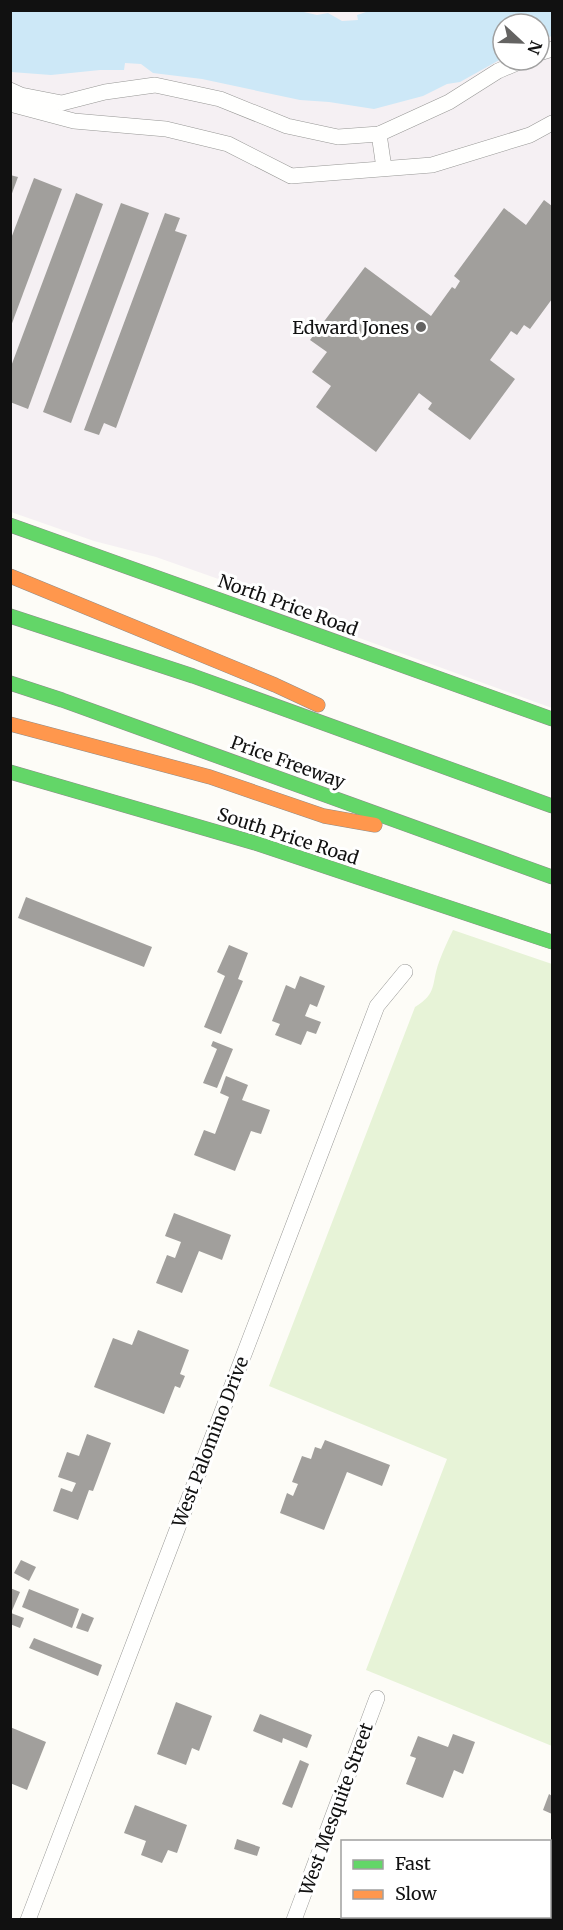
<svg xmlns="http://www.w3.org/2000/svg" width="563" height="1930" font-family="Merriweather,serif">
  <rect width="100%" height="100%" fill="#fdfcf7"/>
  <!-- industrial -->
  <path fill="#f5f0f3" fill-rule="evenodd" d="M11 11H552V708L329 627 258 593 156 557 94 541 11 512ZM503 24H539V60H503Z"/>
  <!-- green -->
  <path fill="#e7f3d7" d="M453 930 552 964V1746L366 1670 447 1459 269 1386 415 1007C438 993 431 984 439 962 443 951 448 940 453 930Z"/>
  <!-- water -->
  <polygon fill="#cde8f7" points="295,10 317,15 328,13 342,21 358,20 357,15 369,11 552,11 552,36 539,40 539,24 503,24 503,58 460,82 447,84 423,96 374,109 329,102 300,100 202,79 153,73 141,64 125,63 124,70 100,70 51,75 11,72 11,11"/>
  <!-- building -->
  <g fill="#a19f9c">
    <polygon points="10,175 18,177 11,196 10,196"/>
    <polygon points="34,178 62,189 11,326 10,241"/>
    <polygon points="76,193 103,204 28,409 10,402 10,369"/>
    <polygon points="544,200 552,206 552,299 530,329 524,325 517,335 511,331 490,360 515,379 470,440 428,409 432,403 419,393 376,452 316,407 331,386 312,372 327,352 310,340 365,267 431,316 452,287 455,289 460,281 454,276 504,208 526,225"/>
    <polygon points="121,203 149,213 71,423 43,412"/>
    <polygon points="165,213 180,218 175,231 187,235 116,428 104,423 99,435 84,430"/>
    <polygon points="26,897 152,947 144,967 18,918"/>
    <polygon points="229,945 248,953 238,979 243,981 221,1034 204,1027 225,976 217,972"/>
    <polygon points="300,976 325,986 317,1007 310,1004 305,1016 321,1022 316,1034 307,1031 301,1045 275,1035 280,1024 272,1021 286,985 295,989"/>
    <polygon points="213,1041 233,1049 217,1088 203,1083 217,1049 211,1046"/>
    <polygon points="226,1076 248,1085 242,1100 270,1110 261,1134 251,1131 235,1171 194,1155 204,1130 215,1134 229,1097 220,1093"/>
    <polygon points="174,1213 231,1235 222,1260 199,1251 182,1293 156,1283 167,1255 175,1258 181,1242 165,1236"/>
    <polygon points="138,1330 189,1350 180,1374 185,1376 180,1388 175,1386 164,1414 94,1387 113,1338 132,1345"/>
    <polygon points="87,1434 111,1443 93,1491 89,1490 78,1520 53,1511 61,1488 72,1492 76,1483 58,1477 67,1452 79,1456"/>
    <polygon points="325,1440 390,1465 382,1486 347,1472 324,1530 280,1513 287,1493 293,1496 298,1484 292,1482 302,1456 311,1459 315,1447 321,1449"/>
    <polygon points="21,1560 36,1567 29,1581 14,1573"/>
    <polygon points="10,1588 20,1592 11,1613 24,1618 20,1628 10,1624"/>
    <polygon points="29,1589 79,1609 72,1628 22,1607"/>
    <polygon points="82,1613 94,1618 88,1632 76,1628"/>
    <polygon points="34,1638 102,1665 98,1676 29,1648"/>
    <polygon points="176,1702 212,1716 199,1751 192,1748 186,1765 157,1754"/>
    <polygon points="260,1714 312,1735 307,1748 283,1738 282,1743 253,1731"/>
    <polygon points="10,1727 46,1742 27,1790 10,1783"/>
    <polygon points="453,1734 475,1742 463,1774 454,1770 443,1798 406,1784 416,1758 410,1756 418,1736 448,1747"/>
    <polygon points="300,1760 309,1764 292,1808 282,1804"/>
    <polygon points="549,1794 552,1796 552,1814 543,1810"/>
    <polygon points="135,1805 187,1825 177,1853 168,1850 162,1863 141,1855 146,1841 124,1833"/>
    <polygon points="237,1839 260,1847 257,1856 234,1849"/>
  </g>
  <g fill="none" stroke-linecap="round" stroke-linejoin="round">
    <defs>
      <g id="street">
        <polyline points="539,53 552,49"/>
        <polyline points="10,90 21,95 62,103 105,92 155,85 220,99 287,126 338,137 379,134 449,102 498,71 524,60"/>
        <polyline points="10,104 74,121 166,129 228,144 291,176 432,165 530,135 552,123"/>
        <polyline points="379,134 384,168"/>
        <polyline points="28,1920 377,1006 405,972"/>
        <polyline points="294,1920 377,1698"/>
      </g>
      <g id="fast">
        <polyline points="10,525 552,719"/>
        <polyline points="10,616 193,676 552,806"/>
        <polyline points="10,683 62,700 552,877"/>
        <polyline points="10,772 255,843 552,942"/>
      </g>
      <g id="slow">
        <polyline points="10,576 275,685 318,705"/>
        <polyline points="10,724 210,777 324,816 375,825"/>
      </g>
    </defs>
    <!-- street casing -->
    <use href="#street" stroke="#979795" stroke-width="16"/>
    <!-- fast casing -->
    <use href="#fast" stroke="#8e8d8b" stroke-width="15"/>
    <!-- slow casing -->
    <use href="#slow" stroke="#8e8d8b" stroke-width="15"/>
    <!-- street -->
    <use href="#street" stroke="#fffffe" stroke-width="15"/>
    <!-- fast -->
    <use href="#fast" stroke="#63d668" stroke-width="14"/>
    <!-- slow -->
    <use href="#slow" stroke="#ff974d" stroke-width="14"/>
  </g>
  <!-- markers -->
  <circle fill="#646362" stroke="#fff" stroke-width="2" cx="421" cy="327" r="6"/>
  <g text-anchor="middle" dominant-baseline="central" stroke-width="6" stroke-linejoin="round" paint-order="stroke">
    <!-- poi labels -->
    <g font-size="18" fill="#111" stroke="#fff" text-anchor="end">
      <text x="409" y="327">Edward Jones</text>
    </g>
    <!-- street labels -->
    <g font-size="18" fill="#111" stroke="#fff">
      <text transform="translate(288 605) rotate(20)">North Price Road</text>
      <text transform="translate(288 762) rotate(20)">Price Freeway</text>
      <text transform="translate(288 836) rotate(18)">South Price Road</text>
      <text transform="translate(210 1442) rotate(-69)">West Palomino Drive</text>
      <text transform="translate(336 1809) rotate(-70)">West Mesquite Street</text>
    </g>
  </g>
  <!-- border -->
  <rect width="563" height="1930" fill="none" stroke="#111111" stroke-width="24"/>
  <!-- legend -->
  <rect x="341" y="1840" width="210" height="78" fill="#ffffff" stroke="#a0a0a0" stroke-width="1.5"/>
  <rect x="353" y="1860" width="30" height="9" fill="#63d668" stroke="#a0a0a0" stroke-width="1.5"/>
  <text x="395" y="1870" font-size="18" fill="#111111">Fast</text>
  <rect x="353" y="1890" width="30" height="9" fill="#ff974d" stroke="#a0a0a0" stroke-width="1.5"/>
  <text x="395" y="1900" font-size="18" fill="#111111">Slow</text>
  <!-- north arrow -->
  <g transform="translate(521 42) rotate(112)"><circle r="28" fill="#ffffff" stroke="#a0a0a0" stroke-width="1.5"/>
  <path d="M0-4.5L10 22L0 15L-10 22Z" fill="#646362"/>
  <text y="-9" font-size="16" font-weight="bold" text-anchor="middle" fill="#111111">N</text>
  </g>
</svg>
